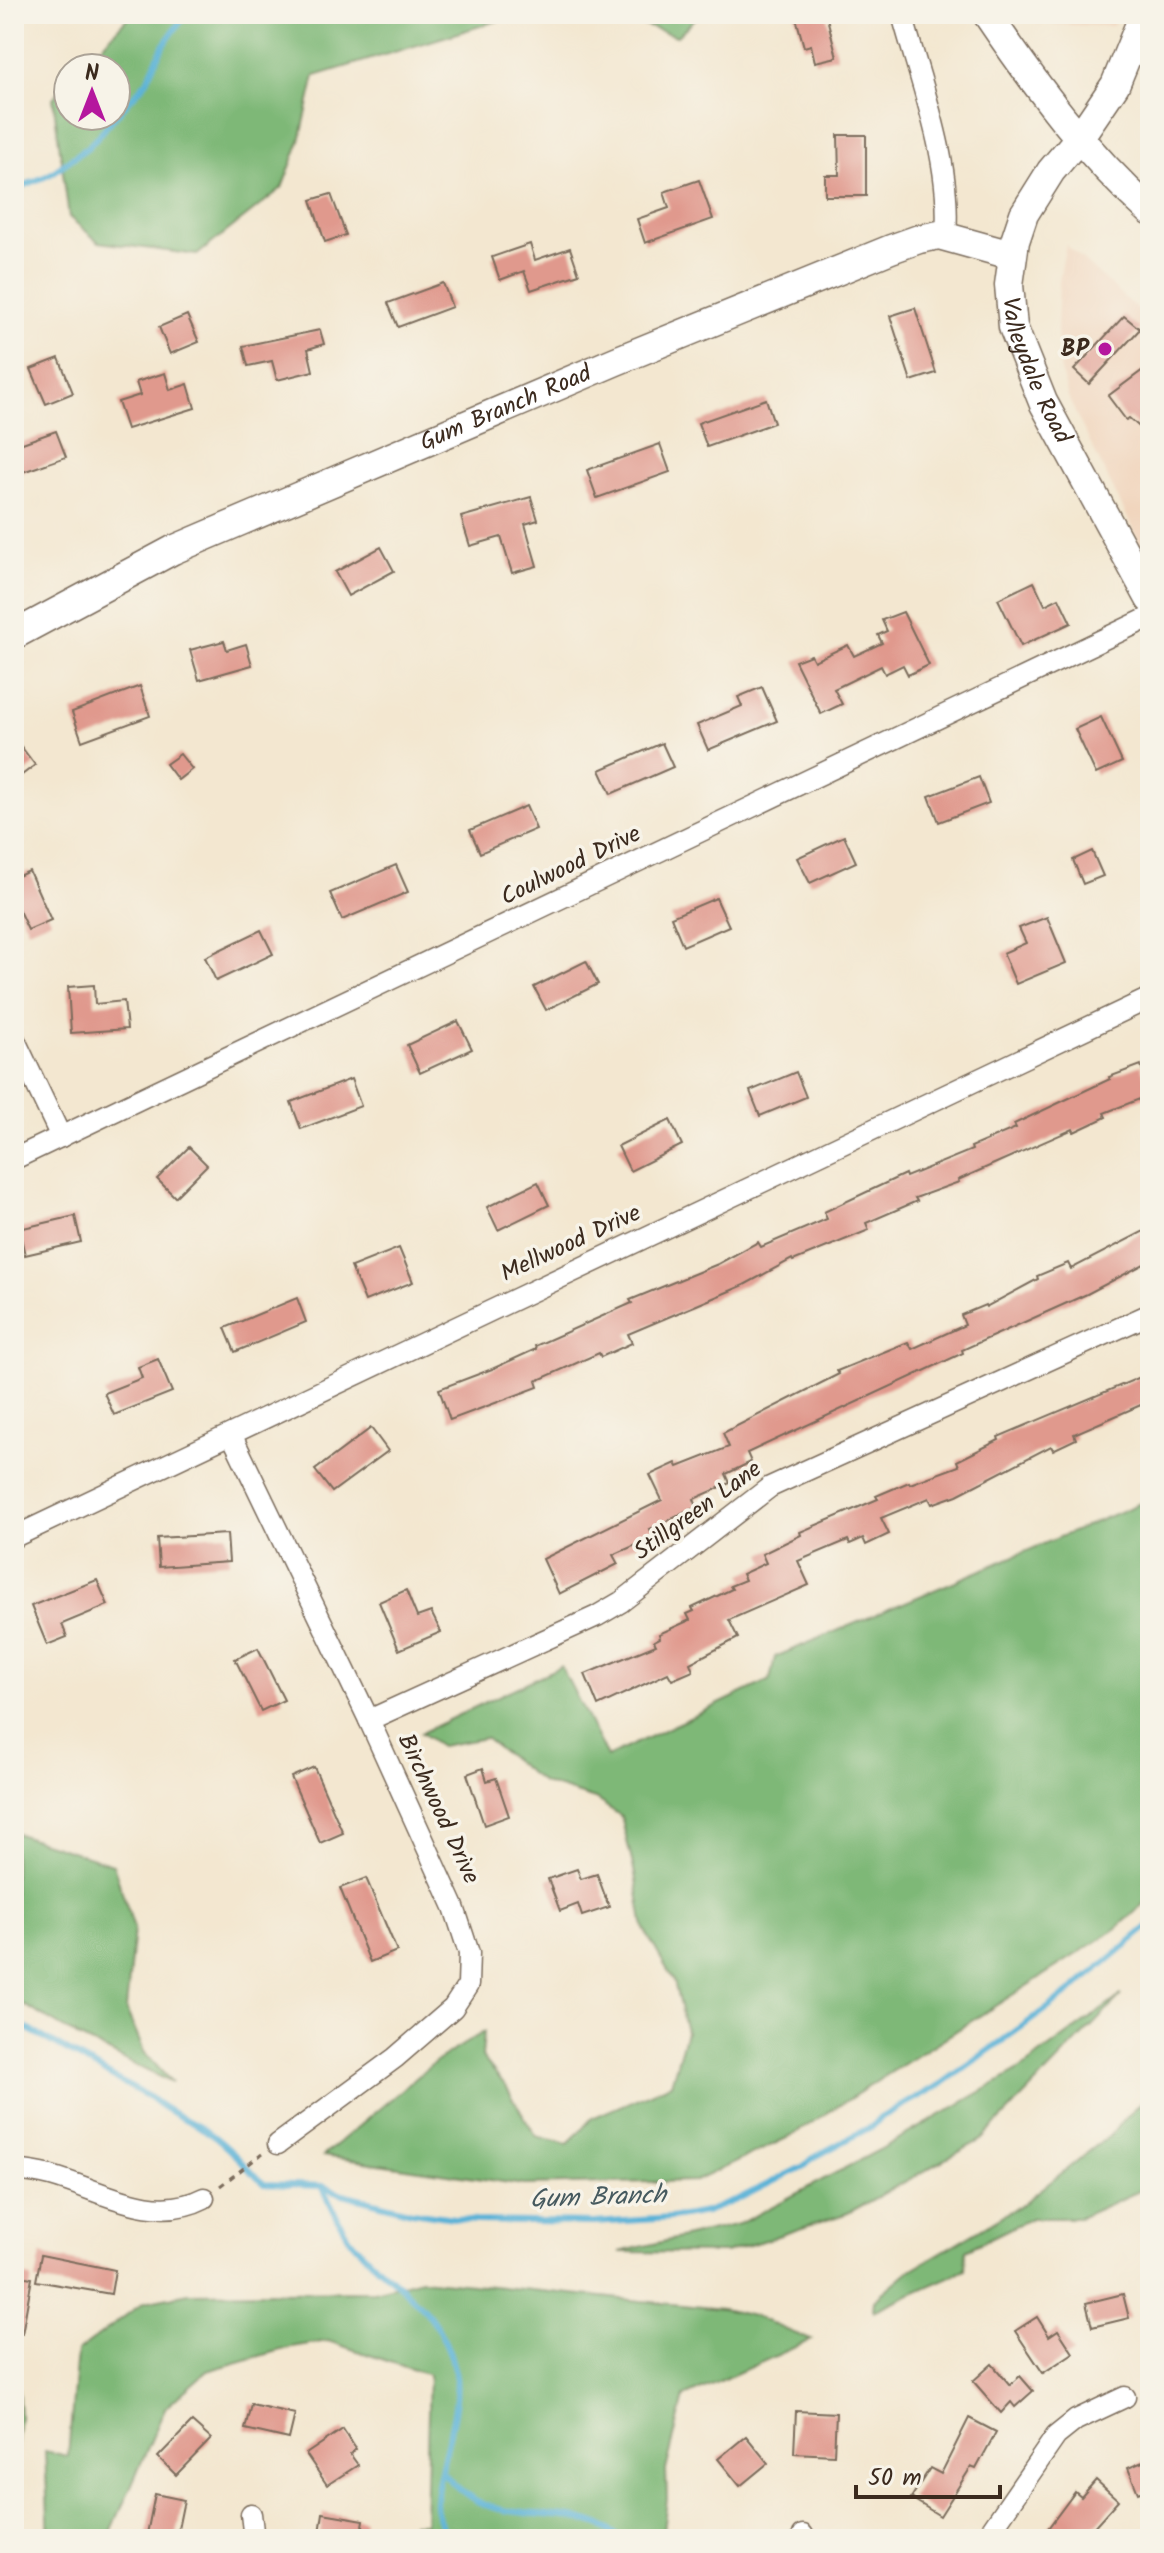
<svg xmlns="http://www.w3.org/2000/svg" width="1164" height="2553" font-family="Kalam,sans-serif">
  <rect width="100%" height="100%" fill="#f7f3e8"/>
  <filter id="ink" filterUnits="userSpaceOnUse"><feTurbulence type="fractalNoise" baseFrequency=".0125" numOctaves="2"/><feDisplacementMap in="SourceGraphic" scale="16" xChannelSelector="R" yChannelSelector="G"/><feConvolveMatrix kernelMatrix="1 2 1 2 8 2 1 2 1" color-interpolation-filters="sRGB"/></filter>
  <filter id="wash" filterUnits="userSpaceOnUse"><feTurbulence type="fractalNoise" baseFrequency=".006" numOctaves="4" result="noise"/><feDisplacementMap in="SourceGraphic" scale="32" xChannelSelector="R" yChannelSelector="G"/><feGaussianBlur stdDeviation="1.8" result="paint"/><feColorMatrix in="noise" values="0 0 0 0 0 0 0 0 0 0 0 0 0 0 0 0 0 1.4 0 .05"/><feComposite in="paint" operator="in"/></filter>
  <g filter="url(#wash)">
    <rect width="100%" height="100%" fill="#f3e7d0"/>
    <!-- built -->
    <g fill="#f1d5bd">
      <polygon points="1030,14 1118,14 1113,26 1037,24"/>
      <polygon points="1066,245 1150,321 1150,563 1070,402 1061,373 1057,331 1059,281"/>
    </g>
    <!-- forest -->
    <g fill="#7eb877" stroke="#5c714a" stroke-width="2">
      <polygon points="131,14 520,14 315,76 300,141 282,188 197,255 99,242 69,217 53,98 68,82 68,116 116,116 116,68 81,68"/>
      <polygon points="609,14 700,14 677,36"/>
      <polygon points="1150,1499 1150,1899 1116,1929 791,2136 696,2181 524,2185 323,2156 435,2062 484,2032 482,2057 506,2086 536,2136 568,2144 592,2118 671,2084 686,2032 674,1981 644,1929 635,1874 621,1816 595,1799 543,1783 485,1738 441,1746 421,1733 561,1666 607,1757 770,1680 775,1657"/>
      <polygon points="14,1833 113,1864 134,1928 126,2009 144,2052 172,2083 82,2039 14,1999"/>
      <polygon points="1122,1995 981,2140 848,2213 725,2253 619,2252 739,2224 879,2150 1019,2070"/>
      <polygon points="1150,2093 1150,2186 1079,2218 1031,2218 966,2250 965,2270 873,2311 874,2300 906,2273 1024,2203 1111,2134"/>
      <polygon points="421,2279 722,2309 753,2316 811,2340 684,2397 666,2470 667,2499 662,2539 409,2539 413,2523 425,2523 429,2375 328,2341 291,2347 207,2371 165,2408 108,2539 49,2539 45,2451 68,2456 77,2352 144,2302 189,2293 374,2291"/>
      <polygon points="14,2336 20,2416 14,2473"/>
    </g>
    <g fill="none" stroke-linecap="round" stroke-linejoin="round">
      <!-- stream -->
      <g stroke="#5ab2d7" stroke-width="6">
        <polyline points="14,190 49,175 88,147 147,81 163,46 186,14"/>
        <path d="M14 2022C61 2045 104 2074 151 2098 168 2114 193 2121 212 2135 231 2149 247 2168 264 2184L322 2186 343 2194 412 2212 475 2221 594 2223 671 2218 706 2212 734 2201 804 2166 811 2159 874 2125 880 2118 943 2083 1069 1993 1150 1925"/>
        <path d="M322 2186C333 2208 342 2232 359 2249 401 2292 440 2307 455 2372 463 2408 437 2465 436 2504 436 2515 443 2528 446 2539"/>
        <path d="M441 2471C456 2487 470 2500 491 2507 527 2519 592 2509 620 2539"/>
      </g>
    </g>
    <g id="blocks">
      <!-- building -->
      <g fill="#e0998d">
        <polygon points="795,14 826,14 837,57 815,62 811,45 804,47"/>
        <polygon points="838,135 866,135 866,196 825,196 825,175 839,175"/>
        <polygon points="699,180 713,219 645,243 637,219 669,208 664,192"/>
        <polygon points="331,194 346,235 325,242 311,200"/>
        <polygon points="530,244 535,260 570,248 579,274 531,290 524,271 500,280 492,257"/>
        <polygon points="443,283 452,307 398,327 388,303"/>
        <polygon points="915,308 936,373 911,381 890,316"/>
        <polygon points="187,315 199,342 170,354 159,327"/>
        <polygon points="1124,316 1140,329 1089,384 1074,370"/>
        <polygon points="320,330 324,344 308,349 313,371 277,380 272,361 248,366 243,346"/>
        <polygon points="59,358 73,393 46,404 31,369"/>
        <polygon points="1143,370 1150,379 1150,436 1129,418 1126,420 1108,396"/>
        <polygon points="165,373 170,390 188,384 195,408 127,429 118,402 140,395 136,382"/>
        <polygon points="766,399 774,423 707,447 698,423"/>
        <polygon points="56,431 66,457 14,475 14,446"/>
        <polygon points="660,444 670,472 597,498 587,470"/>
        <polygon points="531,497 538,520 525,524 537,566 512,573 501,537 470,546 461,517"/>
        <polygon points="381,547 394,571 348,596 335,572"/>
        <polygon points="1034,582 1045,605 1059,598 1071,623 1021,646 998,599"/>
        <polygon points="903,612 929,665 908,675 903,665 885,674 881,666 834,689 842,704 821,714 795,661 811,655 814,661 848,645 854,656 882,643 878,635 887,631 882,620"/>
        <polygon points="224,641 227,650 246,644 252,665 199,680 190,650"/>
        <polygon points="140,686 150,716 82,741 72,712"/>
        <polygon points="762,687 777,721 708,750 697,725 742,706 738,697"/>
        <polygon points="1101,717 1122,762 1096,774 1075,729"/>
        <polygon points="14,737 35,765 14,781"/>
        <polygon points="662,743 673,767 611,794 600,770"/>
        <polygon points="180,754 192,769 178,780 166,764"/>
        <polygon points="979,777 989,803 939,822 929,796"/>
        <polygon points="526,806 536,829 480,853 470,830"/>
        <polygon points="844,836 856,862 810,883 797,858"/>
        <polygon points="1092,851 1103,876 1083,884 1073,860"/>
        <polygon points="396,865 408,892 342,920 330,893"/>
        <polygon points="29,871 51,920 28,930 14,900 14,878"/>
        <polygon points="716,898 729,926 683,946 671,917"/>
        <polygon points="1047,917 1066,963 1016,984 1003,953 1026,943 1019,928"/>
        <polygon points="261,930 273,954 216,981 205,957"/>
        <polygon points="586,961 598,984 546,1010 534,987"/>
        <polygon points="94,985 95,1004 124,1001 127,1029 71,1033 68,987"/>
        <polygon points="458,1021 472,1049 420,1073 407,1045"/>
        <polygon points="1141,1065 1150,1095 1104,1113 1106,1117 1074,1132 1073,1129 958,1180 959,1182 915,1198 917,1201 866,1223 869,1230 793,1261 792,1259 744,1285 628,1334 632,1343 601,1357 599,1353 536,1381 538,1387 450,1420 439,1389 492,1369 536,1349 535,1346 632,1303 630,1300 718,1264 758,1242 761,1247 827,1219 824,1212 905,1174 906,1177 972,1150 971,1147 1016,1128 1014,1124 1110,1079 1109,1077"/>
        <polygon points="796,1072 806,1097 760,1116 750,1091"/>
        <polygon points="351,1079 361,1106 301,1129 291,1102"/>
        <polygon points="670,1120 682,1145 630,1171 618,1146"/>
        <polygon points="189,1147 207,1165 175,1197 157,1179"/>
        <polygon points="538,1182 549,1205 498,1230 487,1207"/>
        <polygon points="75,1216 81,1242 25,1255 19,1229"/>
        <polygon points="1144,1231 1150,1244 1150,1261 1087,1294 962,1350 963,1353 747,1453 751,1462 726,1474 730,1483 694,1499 697,1507 650,1529 654,1537 613,1555 618,1564 559,1594 543,1559 662,1500 650,1475 676,1463 678,1467 729,1447 723,1433 839,1374 837,1371 908,1342 912,1349 965,1325 961,1315 985,1305 986,1307 1038,1279 1037,1276 1068,1263 1071,1269"/>
        <polygon points="399,1248 413,1282 365,1301 351,1267"/>
        <polygon points="297,1298 306,1322 235,1352 225,1328"/>
        <polygon points="158,1359 172,1392 114,1415 104,1393 142,1378 138,1367"/>
        <polygon points="1150,1373 1150,1401 1074,1434 1076,1439 1053,1450 1051,1446 957,1495 932,1504 929,1498 881,1518 889,1534 866,1545 863,1538 850,1544 848,1540 798,1561 809,1585 729,1620 738,1638 690,1663 693,1671 672,1680 668,1673 598,1706 585,1674 656,1645 654,1641 660,1638 659,1634 690,1620 687,1614 694,1611 692,1608 732,1589 730,1586 745,1580 742,1574 766,1563 762,1554 801,1535 800,1532 878,1499 876,1496 909,1482 910,1484 959,1466 957,1461 999,1440 998,1437"/>
        <polygon points="371,1428 388,1451 332,1492 315,1470"/>
        <polygon points="227,1534 229,1562 159,1567 157,1538"/>
        <polygon points="97,1580 108,1605 62,1624 67,1637 47,1645 31,1606"/>
        <polygon points="406,1590 417,1617 431,1612 441,1632 399,1650 379,1602"/>
        <polygon points="258,1648 284,1700 261,1711 235,1659"/>
        <polygon points="314,1767 343,1833 320,1843 291,1777"/>
        <polygon points="483,1768 487,1781 496,1778 509,1816 484,1825 467,1774"/>
        <polygon points="577,1869 581,1879 597,1874 609,1907 582,1916 578,1904 560,1911 548,1879"/>
        <polygon points="366,1878 397,1951 370,1962 340,1888"/>
        <polygon points="41,2255 115,2270 111,2294 36,2281"/>
        <polygon points="14,2275 32,2278 22,2334 14,2333"/>
        <polygon points="1123,2294 1129,2318 1092,2327 1086,2303"/>
        <polygon points="1037,2317 1049,2336 1058,2330 1073,2353 1043,2373 1015,2331"/>
        <polygon points="992,2364 1010,2385 1020,2376 1033,2391 1015,2407 1011,2402 1001,2413 973,2381"/>
        <polygon points="251,2404 295,2414 289,2439 245,2429"/>
        <polygon points="796,2411 836,2413 834,2455 794,2453"/>
        <polygon points="969,2418 996,2432 976,2469 971,2467 940,2516 911,2498 930,2468 941,2474"/>
        <polygon points="192,2422 211,2439 176,2475 158,2457"/>
        <polygon points="343,2429 356,2449 350,2454 358,2465 327,2485 306,2454"/>
        <polygon points="746,2436 768,2463 740,2486 718,2459"/>
        <polygon points="1150,2459 1150,2488 1138,2493 1128,2468"/>
        <polygon points="1096,2480 1118,2500 1083,2539 1040,2539 1075,2492 1081,2497"/>
        <polygon points="155,2494 184,2500 176,2539 146,2539"/>
        <polygon points="323,2513 364,2520 361,2539 336,2539 336,2536 320,2533"/>
      </g>
    </g>
  </g>
  <g filter="url(#ink)">
    <use href="#blocks" fill-opacity="0" stroke="#7b6c5c" stroke-width="2"/>
    <g fill="none" stroke-linecap="round" stroke-linejoin="round">
      <defs>
        <g id="street">
          <path d="M902 14C921 85 952 161 946 236"/>
          <polyline points="14,1038 61,1137"/>
          <polyline points="14,1159 1150,617"/>
          <polyline points="232,1436 369,1720 454,1907 469,1953 468,1985 453,2008 395,2058 278,2144"/>
          <polyline points="14,1537 1150,998"/>
          <polyline points="369,1720 597,1616 621,1602 770,1487 1150,1314"/>
          <path d="M14 2171C76 2169 140 2231 204 2198"/>
          <polyline points="251,2514 254,2539"/>
          <polyline points="803,2535 805,2539"/>
          <polyline points="985,2539 1056,2436 1076,2420 1125,2397"/>
        </g>
        <g id="secondary">
          <path d="M987 14C1035 85 1086 154 1150 211"/>
          <path id="s1" d="M1144 14 1115 85 1079 138 1051 171 1024 214 1015 241 1009 285 1013 327 1043 402 1150 599"/>
          <path id="s2" d="M14 635 173 550 616 361 891 249 919 239 939 235 1011 255"/>
        </g>
      </defs>
      <!-- street casing -->
      <use href="#street" stroke="#7b6c5c" stroke-width="23"/>
      <!-- secondary casing -->
      <use href="#secondary" stroke="#7b6c5c" stroke-width="31"/>
      <!-- path -->
      <polyline stroke="#7b6c5c" stroke-width="3" stroke-dasharray="6 6" stroke-linecap="butt" points="220,2186 262,2154"/>
      <!-- street -->
      <use href="#street" stroke="#fff" stroke-width="20"/>
      <!-- secondary -->
      <use href="#secondary" stroke="#fff" stroke-width="28"/>
    </g>
  </g>
  <!-- markers -->
  <circle fill="#b5179e" stroke="#f7f3e8" stroke-width="3" cx="1105" cy="349" r="8"/>
  <g text-anchor="middle" dominant-baseline="central" stroke-width="7" stroke-linejoin="round" paint-order="stroke">
    <!-- poi labels -->
    <g font-size="24" font-weight="bold" fill="#3b2a1e" stroke="#f7f3e8" text-anchor="end">
      <text x="1089" y="349">BP</text>
    </g>
    <!-- street labels -->
    <g font-size="24" fill="#3b2a1e" stroke="#f7f3e8">
      <text stroke="none"><textPath href="#s1" startOffset="398">Valleydale Road</textPath></text>
      <text stroke="none"><textPath href="#s2" startOffset="542">Gum Branch Road</textPath></text>
      <text transform="translate(571 866) rotate(-26)">Coulwood Drive</text>
      <text transform="translate(571 1244) rotate(-25)">Mellwood Drive</text>
      <text transform="translate(698 1511) rotate(-36)">Stillgreen Lane</text>
      <text transform="translate(438 1809) rotate(65)">Birchwood Drive</text>
    </g>
    <!-- water labels -->
    <g font-size="26" font-style="italic" fill="#465a5f" stroke="#f7f3e8">
      <text transform="translate(598 2198) rotate(-2)">Gum Branch</text>
    </g>
  </g>
  <!-- margin -->
  <rect width="1164" height="2553" fill="none" stroke="#f7f3e8" stroke-width="48"/>
  <!-- north arrow -->
  <g transform="translate(92 92)"><circle r="38" fill="#f7f3e8" stroke="#aca397" stroke-width="2"/>
  <path d="M0-6L14 30L0 20L-14 30Z" fill="#b5179e"/>
  <text y="-12" font-size="22" font-weight="bold" text-anchor="middle" fill="#3b2a1e">N</text>
  </g>
  <!-- scale -->
  <path d="M856 2485v12h144v-12" fill="none" stroke="#3b2a1e" stroke-width="4"/>
  <text x="868" y="2485" font-size="24" fill="#3b2a1e" stroke="#f7f3e8" stroke-width="6" paint-order="stroke">50 m</text>
</svg>
